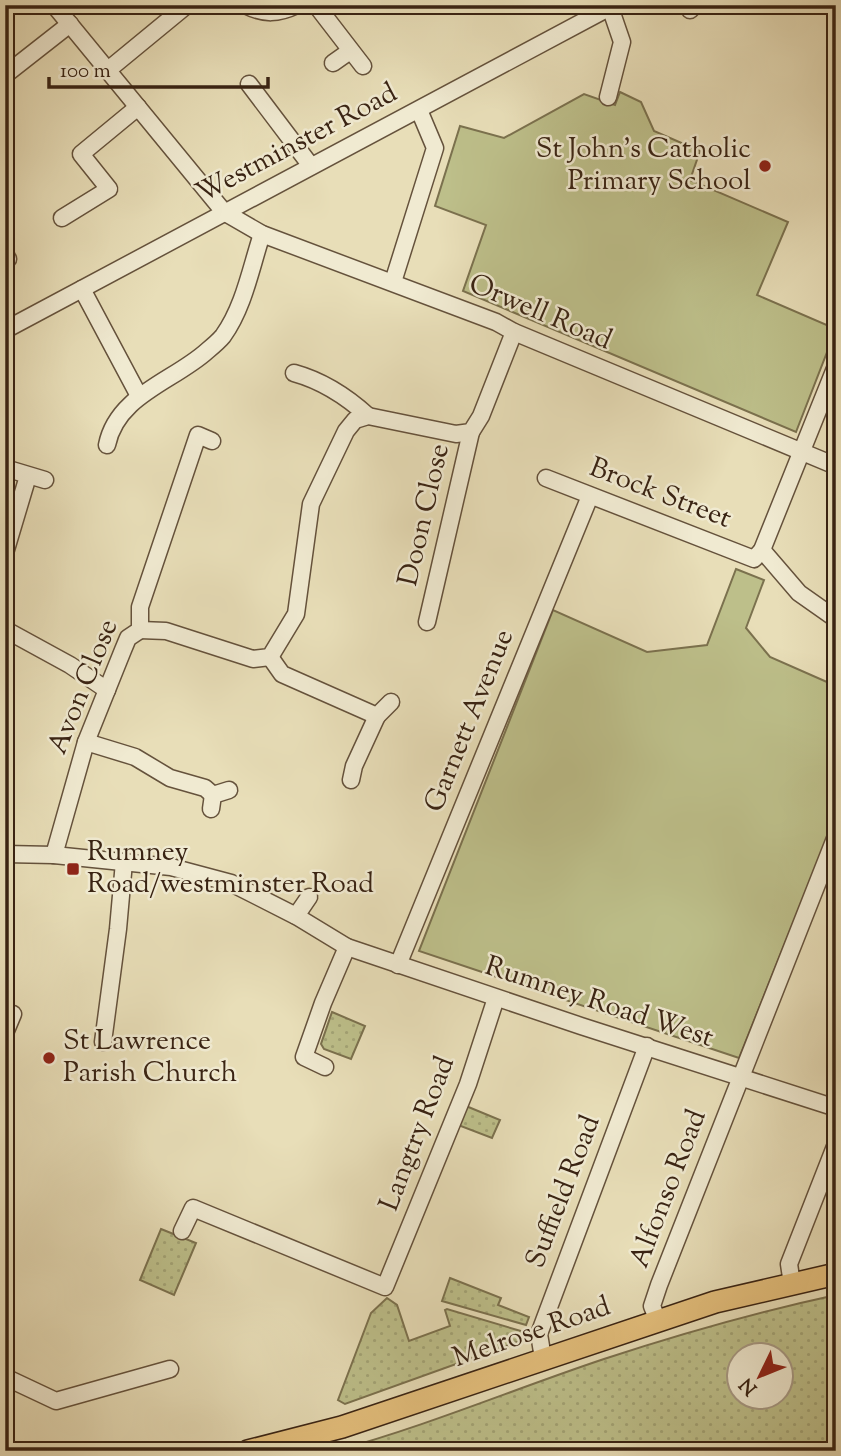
<svg xmlns="http://www.w3.org/2000/svg" width="841" height="1456" font-family="'Sorts Mill Goudy',serif">
  <defs>
    <pattern id="grass-dots" width="8" height="8" patternUnits="userSpaceOnUse" patternTransform="scale(1.75)"><rect width="8" height="8" fill="#bdbf8a"/><path d="M2 2h.1M6 6h.1" fill="none" stroke="#a3a476" stroke-width="1.8" stroke-linecap="round"/></pattern>
  </defs>
  <rect width="100%" height="100%" fill="#e8deb8"/>
  <filter id="stains"><feTurbulence type="fractalNoise" baseFrequency=".00286" numOctaves="4"/><feColorMatrix values="0 0 0 0 .2 0 0 0 0 .09 0 0 0 0 .02 0 0 0 .5 -.17"/></filter>
  <radialGradient id="worn" r=".72"><stop offset=".6" stop-color="#630" stop-opacity="0"/><stop offset="1" stop-color="#630" stop-opacity=".3"/></radialGradient>
  <!-- grass -->
  <g fill="url(#grass-dots)" stroke="#7b714e" stroke-width="2" fill-rule="evenodd">
    <polygon points="332,1012 365,1026 351,1059 324,1049 321,1044"/>
    <polygon points="466,1106 500,1120 492,1138 458,1125"/>
    <polygon points="161,1229 196,1243 174,1295 140,1280"/>
    <polygon points="450,1278 501,1298 498,1305 529,1317 526,1325 442,1301"/>
    <path d="M836 1295V1447L821 1451H335C427 1426 514 1389 604 1359 680 1334 757 1312 836 1295ZM782 1354V1396H740V1354Z"/>
    <polygon points="387,1298 397,1305 409,1341 450,1326 445,1310 447,1309 524,1332 520,1341 345,1404 338,1400 371,1313"/>
  </g>
  <!-- park -->
  <g fill="#bdbf8a" stroke="#7b714e" stroke-width="2">
    <polygon points="620,92 641,102 654,131 700,151 690,180 788,222 757,295 836,329 796,432 463,291 486,225 435,206 460,126 504,138 584,94 615,105"/>
    <polygon points="736,569 764,580 746,628 770,657 836,686 836,816 739,1058 419,951 553,610 647,652 707,645"/>
  </g>
  <g fill="none" stroke-linecap="round" stroke-linejoin="round">
    <defs>
      <g id="minor">
        <polyline points="54,5 224,212 262,234 496,322 514,332 836,466"/>
        <path d="M245 5C265 15 278 14 297 5"/>
        <polyline points="316,5 363,66"/>
        <polyline points="690,10 695,5"/>
        <polyline points="333,63 350,51"/>
        <polyline points="108,70 187,5"/>
        <polyline points="5,75 70,24"/>
        <polyline points="249,84 311,166"/>
        <polyline points="608,97 622,42 610,7"/>
        <polyline points="62,218 109,189 81,154 138,107"/>
        <polyline points="5,259 8,259"/>
        <polyline points="393,282 435,148 419,110"/>
        <polyline points="82,289 139,396"/>
        <polyline points="5,330 614,5"/>
        <path d="M294 373C323 381 346 396 368 416"/>
        <path d="M107 445C117 395 174 381 207 351 213 346 219 341 223 336 244 307 251 267 262 234"/>
        <polyline points="5,468 45,480"/>
        <polyline points="546,478 754,559 762,550 836,366"/>
        <polyline points="762,550 799,593 836,619"/>
        <polyline points="5,553 28,476"/>
        <polyline points="427,622 471,432"/>
        <polyline points="5,625 6,630 70,665 107,690"/>
        <polyline points="140,630 166,631 253,659 270,657 296,614 311,504 346,431 355,420 368,416 456,434 471,432 481,416 514,332"/>
        <polyline points="270,657 282,674 377,716 391,702"/>
        <polyline points="86,742 135,757 170,778 205,788 213,795"/>
        <polyline points="351,780 354,766 377,716"/>
        <polyline points="211,809 213,795 229,790"/>
        <polyline points="5,854 54,855 171,867 231,883 296,916 347,947 581,1026 836,1108"/>
        <polyline points="54,855 86,742 123,650 128,638 140,630 140,607 198,435 212,441"/>
        <polyline points="296,916 309,897"/>
        <polyline points="398,965 590,496"/>
        <polyline points="5,1033 13,1014"/>
        <polyline points="103,1042 118,929 124,862"/>
        <polyline points="325,1067 304,1057 323,1003 347,947"/>
        <polyline points="182,1231 193,1208 385,1287 468,1084 496,998"/>
        <polyline points="792,1284 789,1264 836,1144"/>
        <polyline points="658,1321 652,1306 659,1285 836,836"/>
        <polyline points="543,1358 539,1334 647,1046"/>
        <polyline points="5,1377 56,1401 170,1369"/>
      </g>
      <polyline id="major" points="248,1451 342,1427 715,1302 836,1274"/>
    </defs>
    <!-- minor casing -->
    <use href="#minor" stroke="#65523c" stroke-width="19"/>
    <!-- major casing -->
    <use href="#major" stroke="#392313" stroke-width="24"/>
    <!-- minor -->
    <use href="#minor" stroke="#f0ead1" stroke-width="16"/>
    <!-- major -->
    <use href="#major" stroke="#e4bf7c" stroke-width="21"/>
  </g>
  <!-- markers -->
  <g fill="#8f2418" stroke="#f0ead1" stroke-width="2.5">
    <circle cx="765" cy="166" r="7"/>
    <rect x="66" y="862" width="14" height="14" rx="3.5"/>
    <circle cx="49" cy="1058" r="7"/>
  </g>
  <g text-anchor="middle" dominant-baseline="central" stroke-width="5" stroke-linejoin="round" paint-order="stroke">
    <!-- street labels -->
    <g font-size="28" fill="#392313" stroke="#f0ead1">
      <text transform="translate(297 144) rotate(-28)">Westminster Road</text>
      <text transform="translate(540 313) rotate(23)">Orwell Road</text>
      <text transform="translate(660 494) rotate(21)">Brock Street</text>
      <text transform="translate(425 515) rotate(-77)">Doon Close</text>
      <text transform="translate(84 687) rotate(-68)">Avon Close</text>
      <text transform="translate(470 721) rotate(-68)">Garnett Avenue</text>
      <text transform="translate(599 1003) rotate(18)">Rumney Road West</text>
      <text transform="translate(418 1134) rotate(-69)">Langtry Road</text>
      <text transform="translate(669 1189) rotate(-69)">Alfonso Road</text>
      <text transform="translate(564 1192) rotate(-69)">Suffield Road</text>
      <text transform="translate(532 1333) rotate(-19)">Melrose Road</text>
    </g>
    <!-- poi labels -->
    <g font-size="28" fill="#392313" stroke="#f0ead1" text-anchor="start">
      <text x="751" y="150" text-anchor="end">St John's Catholic<tspan x="751" dy="32">Primary School</tspan></text>
      <text x="87" y="853">Rumney<tspan x="87" dy="32">Road/westminster Road</tspan></text>
      <text x="63" y="1042">St Lawrence<tspan x="63" dy="32">Parish Church</tspan></text>
    </g>
  </g>
  <!-- margin -->
  <rect width="841" height="1456" fill="none" stroke="#e8deb8" stroke-width="28"/>
  <rect x="7" y="7" width="827" height="1442" fill="none" stroke="#392313" stroke-width="3.5"/>
  <rect x="14" y="14" width="813" height="1428" fill="none" stroke="#392313" stroke-width="2"/>
  <!-- north arrow -->
  <g transform="translate(760 1376) rotate(227)"><circle r="33" fill="#f0ead1" stroke="#a79a85" stroke-width="2"/>
  <path d="M0-5L12 26L0 18L-12 26Z" fill="#8f2418"/>
  <text y="-10" font-size="19" font-weight="bold" text-anchor="middle" fill="#392313">N</text>
  </g>
  <!-- scale -->
  <path d="M49 77v10h219v-10" fill="none" stroke="#392313" stroke-width="3.5"/>
  <text x="60" y="77" font-size="21" fill="#392313" stroke="#f0ead1" stroke-width="5" paint-order="stroke">100 m</text>
  <rect width="100%" height="100%" filter="url(#stains)"/>
  <rect width="100%" height="100%" fill="url(#worn)"/>
</svg>
